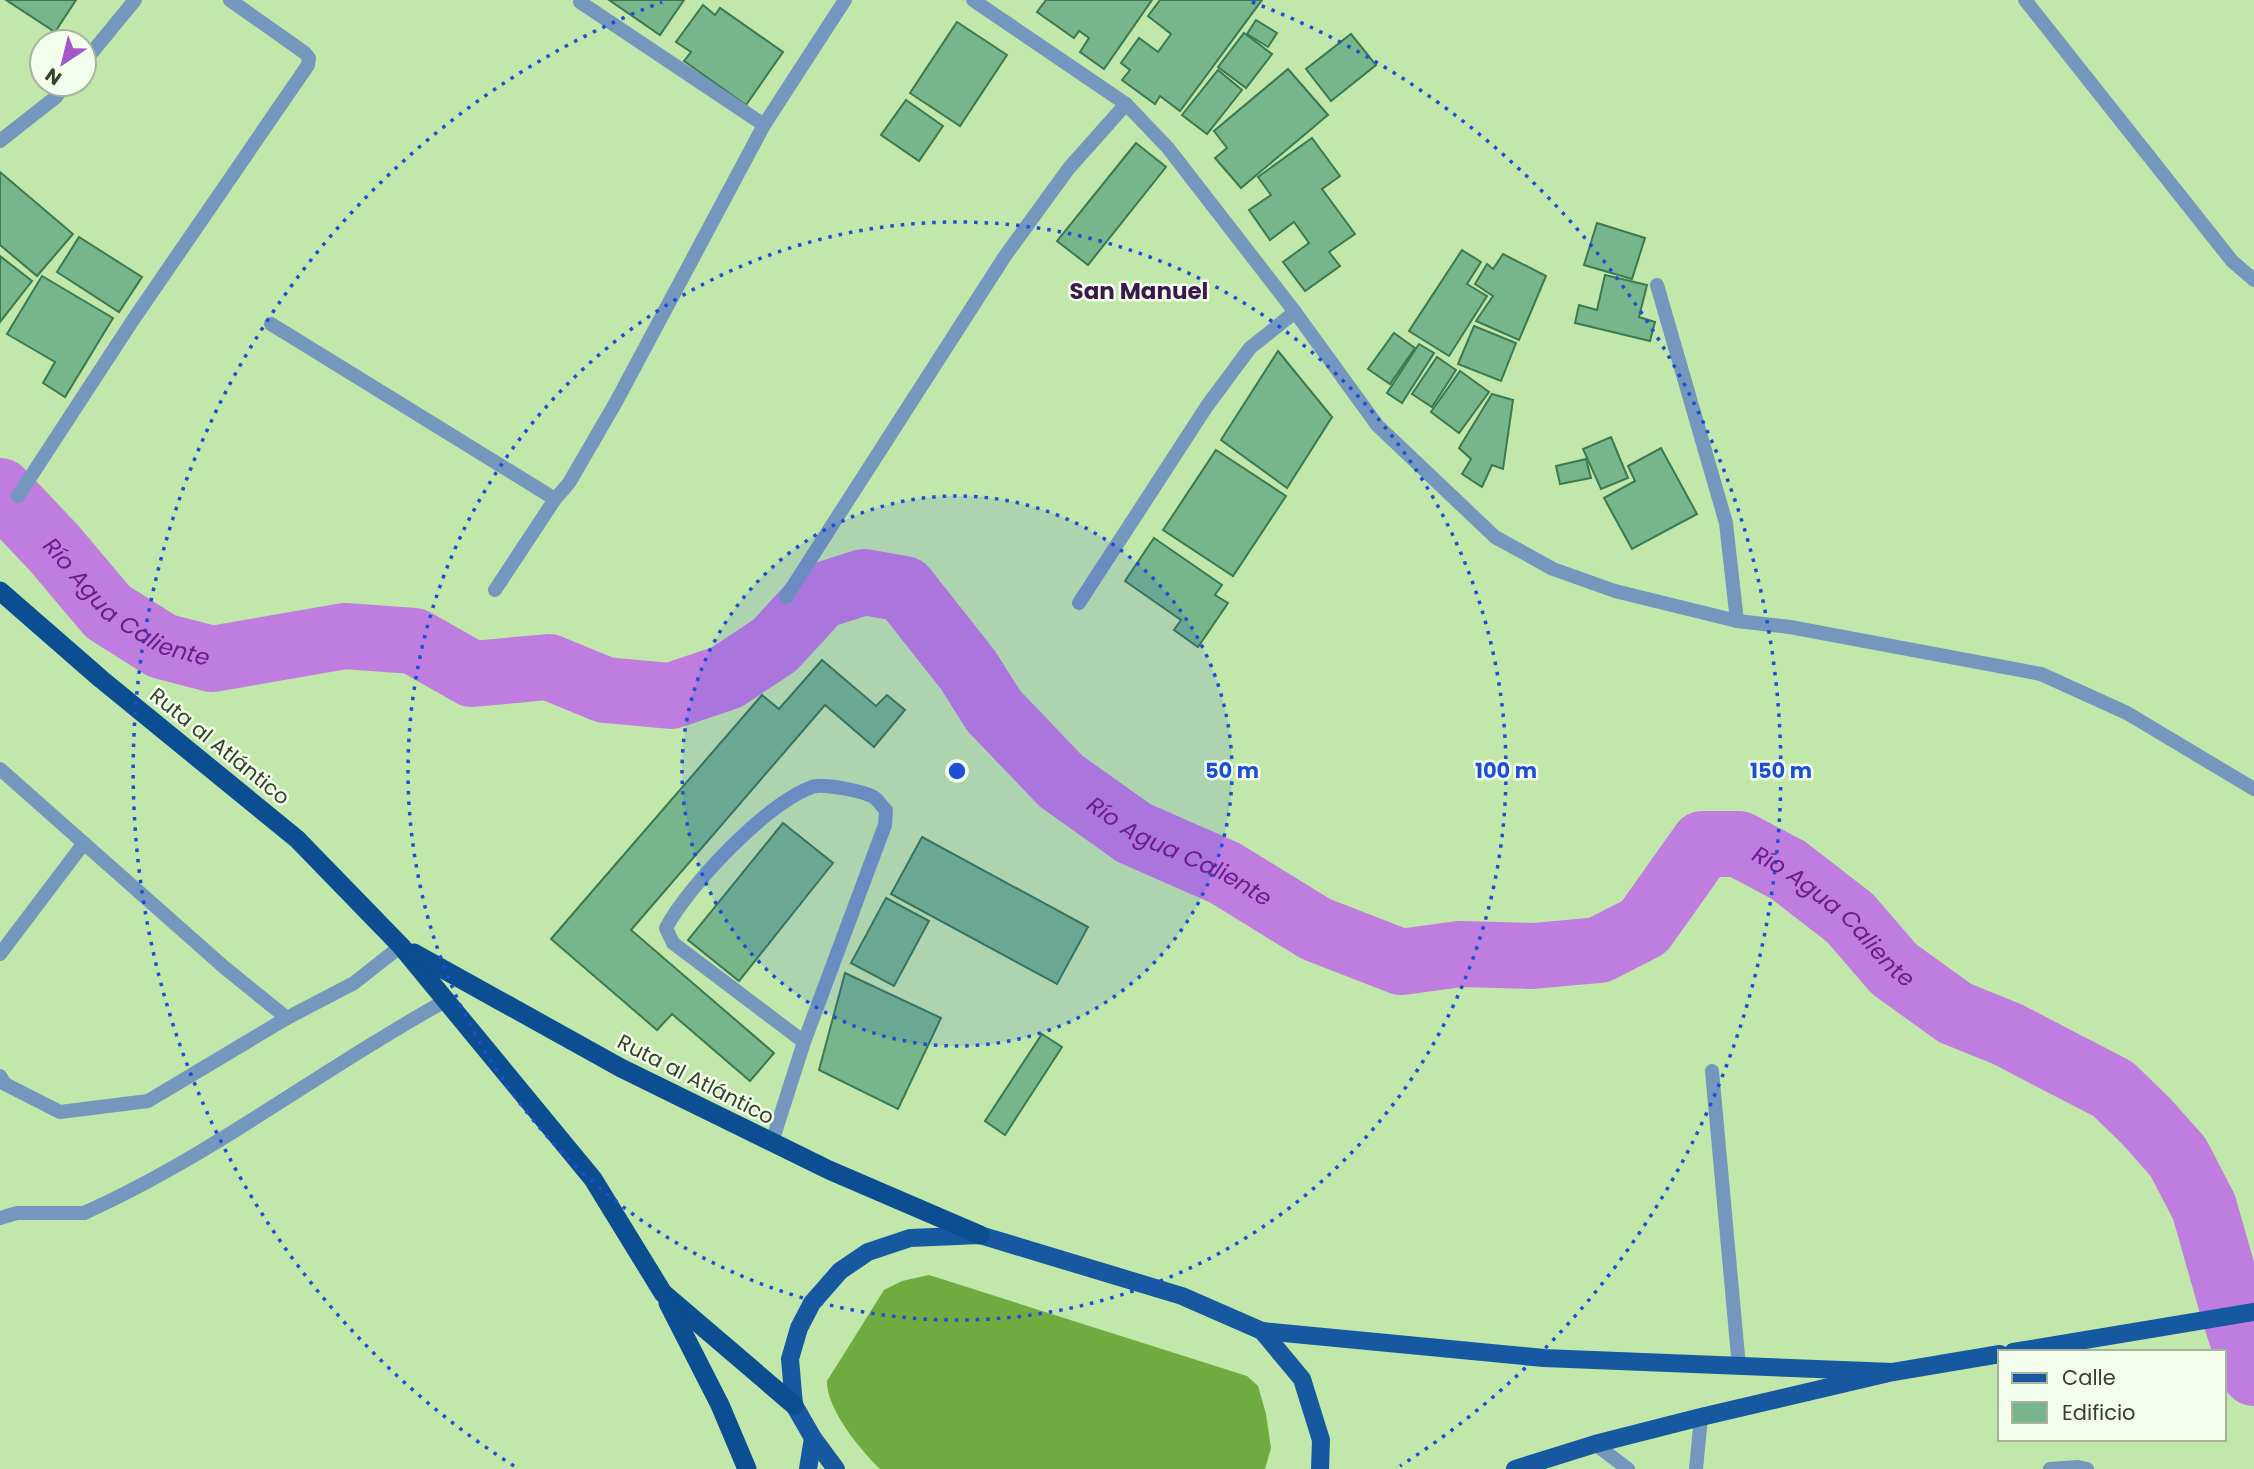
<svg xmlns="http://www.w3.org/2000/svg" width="2254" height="1469" font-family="Poppins,sans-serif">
  <rect width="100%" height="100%" fill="#c1e7aa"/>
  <!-- forest -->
  <path fill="#6fab3f" d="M929 1275 1247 1376 1258 1386 1266 1414 1271 1448 1265 1469H880C861 1451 826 1408 827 1381L884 1290 902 1281Z"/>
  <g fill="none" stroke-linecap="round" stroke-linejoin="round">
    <!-- river -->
    <path stroke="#be7ddf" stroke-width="66" id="s1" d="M0 491 54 548 108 612 162 646 212 659 345 636 414 641 472 674 549 667 605 690 671 696 727 677 775 645 820 596 864 582 904 589 968 670 994 711 1061 781 1134 833 1225 873 1316 929 1401 962 1460 954 1533 956 1599 950 1644 927 1703 844H1739L1788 870 1850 918 1894 969 1955 1013 2007 1034 2113 1089 2146 1121 2178 1157 2204 1207 2235 1316 2254 1373"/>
  </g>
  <!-- building -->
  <g fill="#76b68a" stroke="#3b7a51" stroke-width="2">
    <polygon points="6,0 76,0 55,32"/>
    <polygon points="609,0 684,0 660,35"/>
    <polygon points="1046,0 1152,0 1104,69 1080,52 1089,38 1079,31 1074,38 1037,12"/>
    <polygon points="1160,0 1262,0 1180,111 1160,96 1155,104 1122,80 1130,70 1121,63 1139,38 1158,52 1171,34 1148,16"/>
    <polygon points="703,5 715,15 720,8 783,52 746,105 684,61 691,52 676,42"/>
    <polygon points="1256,20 1277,33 1268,47 1247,34"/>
    <polygon points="957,22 1007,55 960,126 910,93"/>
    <polygon points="1244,33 1272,54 1246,88 1218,67"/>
    <polygon points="1351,34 1376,65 1331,101 1306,69"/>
    <polygon points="1288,69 1328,115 1241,188 1215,158 1227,148 1214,131"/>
    <polygon points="1218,70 1242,90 1207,134 1182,115"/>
    <polygon points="906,100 943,126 919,161 881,135"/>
    <polygon points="1312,138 1340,176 1322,189 1355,234 1329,252 1340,266 1305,291 1283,262 1309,243 1294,222 1270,240 1249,210 1271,195 1258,177"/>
    <polygon points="1136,143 1166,167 1088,265 1057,241"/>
    <polygon points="0,172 73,234 37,276 0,245"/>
    <polygon points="1597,223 1645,238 1632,279 1584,265"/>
    <polygon points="79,237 142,277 119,312 57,272"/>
    <polygon points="1462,250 1481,262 1467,284 1487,296 1449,356 1409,331"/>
    <polygon points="1503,254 1546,276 1519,340 1476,321 1493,296 1475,284 1487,264 1493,269"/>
    <polygon points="0,256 32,281 0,322"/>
    <polygon points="1605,275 1647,285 1639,317 1655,322 1650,341 1575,323 1579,305 1597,310"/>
    <polygon points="42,276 113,318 65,397 43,383 55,362 7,334"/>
    <polygon points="1474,326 1516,343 1501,381 1458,364"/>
    <polygon points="1394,333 1415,348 1390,384 1368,369"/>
    <polygon points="1419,344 1434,353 1402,403 1387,393"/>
    <polygon points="1278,351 1332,417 1287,488 1221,440"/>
    <polygon points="1437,357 1456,370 1432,407 1412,394"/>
    <polygon points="1460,371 1489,392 1459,433 1431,412"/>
    <polygon points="1492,394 1513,400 1503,469 1492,465 1482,487 1462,474 1471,459 1459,448"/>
    <polygon points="1611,437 1628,478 1601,489 1583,449"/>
    <polygon points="1661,448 1697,514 1632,549 1604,498 1635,481 1628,466"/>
    <polygon points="1216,450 1286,496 1233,576 1163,530"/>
    <polygon points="1586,459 1591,478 1560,484 1556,466"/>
    <polygon points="1154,538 1222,585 1215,595 1228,603 1198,647 1174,630 1181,620 1125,581"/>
    <polygon points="822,660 876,706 887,695 905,710 874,747 825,705 631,930 774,1053 750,1081 672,1014 657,1030 551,939 762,695 779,709"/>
    <polygon points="783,823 833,863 739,981 688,940"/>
    <polygon points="922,837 1088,927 1057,984 891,894"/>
    <polygon points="886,898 929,921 894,986 851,963"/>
    <polygon points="845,973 941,1018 898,1109 819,1070"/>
    <polygon points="1042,1034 1062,1047 1005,1135 985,1121"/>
  </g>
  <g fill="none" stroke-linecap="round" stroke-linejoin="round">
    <!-- service -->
    <g stroke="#7596bd" stroke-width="14">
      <polyline points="0,769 225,968 287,1018 354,983 401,946"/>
      <polyline points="0,954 84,843"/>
      <polyline points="1712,1071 1739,1367"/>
      <polyline points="0,1076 5,1084 60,1112 148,1101 287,1018"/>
      <path d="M772 1142 804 1042 885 825 886 810C882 807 879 801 875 798 865 791 822 783 812 787 766 804 689 885 666 928L673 943 804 1042"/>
      <path d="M84 1213C212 1156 324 1067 447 1000"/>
      <polyline points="1595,1444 1628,1469"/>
      <polyline points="1696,1469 1701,1417"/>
      <polyline points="2050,1469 2078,1467 2087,1469"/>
    </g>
    <!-- minor -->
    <g stroke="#7596bd" stroke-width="14">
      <polyline points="973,0 1126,104 1168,148 1295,312 1377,425 1495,537 1553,569 1615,591 1737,621 1790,627 2041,674 2127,713 2254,789"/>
      <polyline points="2025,0 2232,261 2254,280"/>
      <polyline points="580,2 764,125"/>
      <polyline points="84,62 135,0"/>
      <polyline points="0,141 56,97 66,84"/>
      <polyline points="1657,285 1726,523 1737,621"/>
      <polyline points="271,324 555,499"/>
      <polyline points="18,496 133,320 308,65 309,58 305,53 230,0"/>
      <polyline points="495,590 555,499 569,483 616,402 764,125 845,0"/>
      <polyline points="786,597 1005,256 1069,168 1126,104"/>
      <polyline points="1079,603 1207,406 1250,348 1295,312"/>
      <polyline points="0,1218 17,1213 84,1213"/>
    </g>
    <!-- primary -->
    <g stroke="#1759a0" stroke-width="18">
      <polyline points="1262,1331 1544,1358 1893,1372"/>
      <polyline points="2013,1352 2254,1312"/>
      <polyline points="808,1469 813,1438"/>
      <polyline points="836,1469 813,1438 794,1405 790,1359 799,1328 812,1303 840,1271 868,1252 910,1238 980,1235 1182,1296 1262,1331 1302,1379 1321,1440 1320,1469"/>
      <polyline points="1515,1469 1595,1444 1701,1417 1893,1372 2000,1354"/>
    </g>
    <!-- trunk -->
    <g stroke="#0c4e92" stroke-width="19">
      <polyline points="0,591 101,679 297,839 401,946 593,1179 663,1293 794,1405"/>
      <polyline points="414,953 621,1068 829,1170 980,1235"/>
      <polyline points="668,1303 720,1405 747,1469"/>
    </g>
  </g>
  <!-- distance rings -->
  <circle cx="957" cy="771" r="275" fill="#1d4ed8" fill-opacity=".12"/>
  <g fill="none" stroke="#1d4ed8" stroke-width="3.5" stroke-dasharray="3.5 7">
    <circle cx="957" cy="771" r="275"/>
    <circle cx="957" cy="771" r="549"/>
    <path d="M514 1466A824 824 0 0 1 662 2M1252 2A824 824 0 0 1 1400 1466"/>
  </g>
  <g text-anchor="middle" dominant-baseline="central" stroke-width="5" stroke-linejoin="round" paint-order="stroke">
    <!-- street labels -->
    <g font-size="21" fill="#334229" stroke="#f3ffec">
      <text transform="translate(220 746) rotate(39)">Ruta al Atlántico</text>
      <text transform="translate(696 1079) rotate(27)">Ruta al Atlántico</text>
    </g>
    <!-- neighbourhood labels -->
    <g font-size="23" font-weight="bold" fill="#3d184e" stroke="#f3ffec">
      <text x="1139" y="291">San Manuel</text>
    </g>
    <!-- water labels -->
    <g font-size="23" font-style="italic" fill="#6f1a90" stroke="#f3ffec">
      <text stroke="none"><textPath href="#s1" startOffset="172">Río Agua Caliente</textPath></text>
      <text stroke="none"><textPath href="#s1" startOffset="1410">Río Agua Caliente</textPath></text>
      <text stroke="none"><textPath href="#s1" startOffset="2166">Río Agua Caliente</textPath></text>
    </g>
  </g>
  <circle cx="957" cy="771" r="10" fill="#1d4ed8" stroke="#f3ffec" stroke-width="3.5"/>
  <g font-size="21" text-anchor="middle" font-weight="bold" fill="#1d4ed8" stroke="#f3ffec" stroke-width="5" stroke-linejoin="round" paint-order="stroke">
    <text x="1232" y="778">50 m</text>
    <text x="1506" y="778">100 m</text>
    <text x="1781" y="778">150 m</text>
  </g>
  <!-- legend -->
  <rect x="1998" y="1350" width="228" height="91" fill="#f3ffec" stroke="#a6b39e" stroke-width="2"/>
  <rect x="2012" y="1373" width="35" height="10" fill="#1759a0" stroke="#a6b39e" stroke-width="2"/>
  <text x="2062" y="1385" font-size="21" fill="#334229">Calle</text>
  <rect x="2012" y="1402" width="35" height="21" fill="#76b68a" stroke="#a6b39e" stroke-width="2"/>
  <text x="2062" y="1420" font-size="21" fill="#334229">Edificio</text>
  <!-- north arrow -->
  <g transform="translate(63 63) rotate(215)"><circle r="33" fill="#f3ffec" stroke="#a6b39e" stroke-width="2"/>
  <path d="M0-5L12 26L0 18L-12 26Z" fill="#a558ca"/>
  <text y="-10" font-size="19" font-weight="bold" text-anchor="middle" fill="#334229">N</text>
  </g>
</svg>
